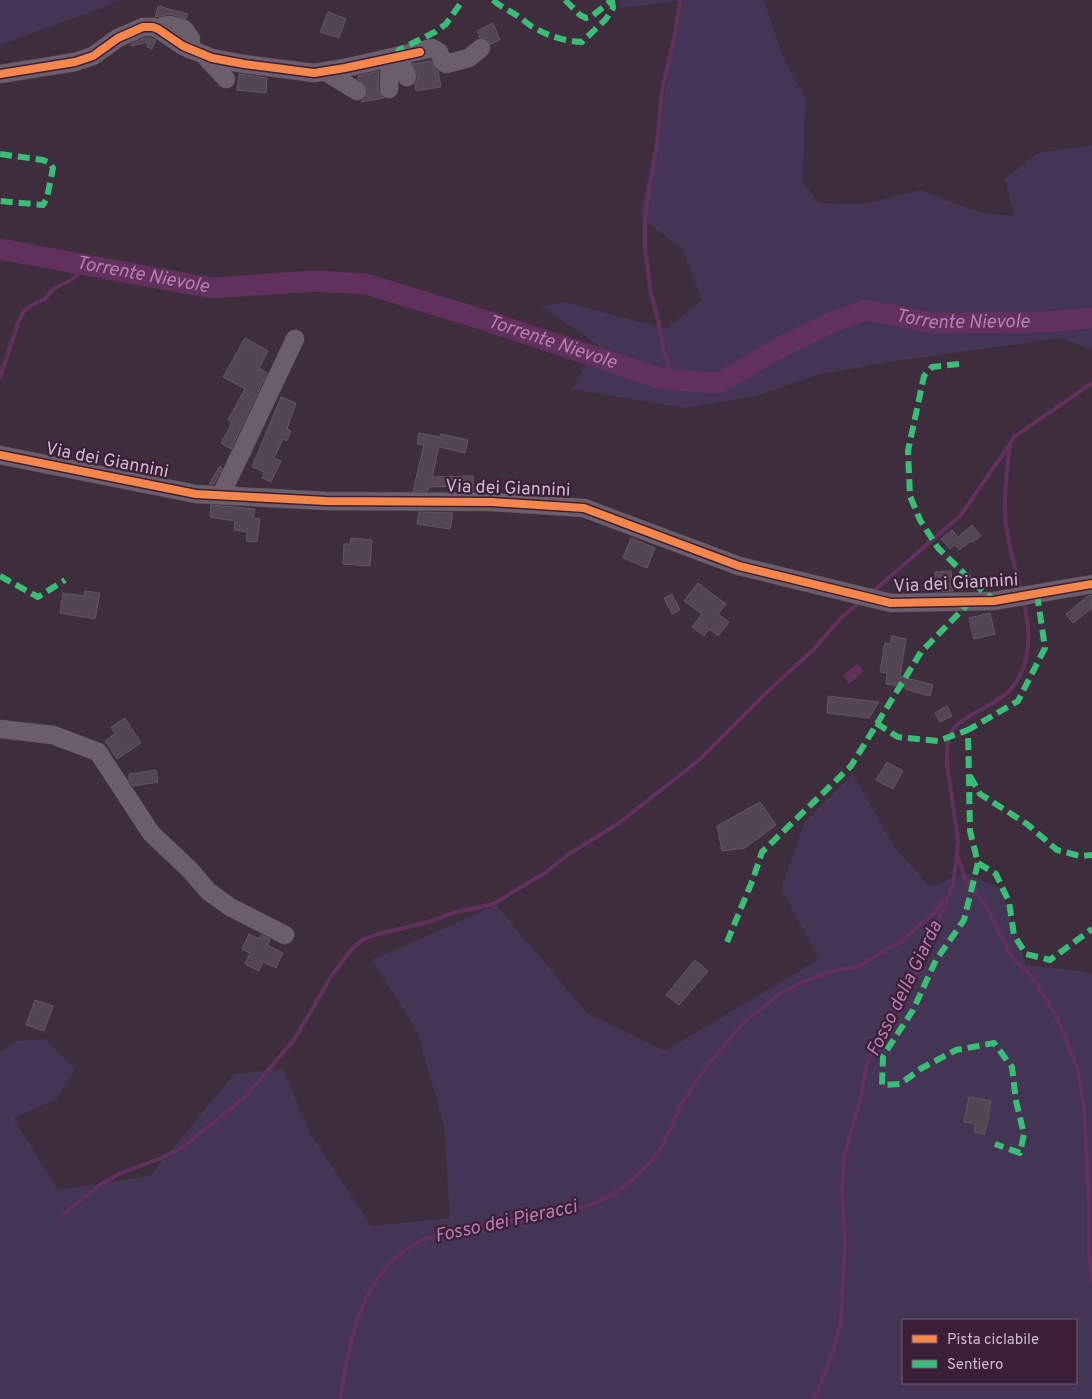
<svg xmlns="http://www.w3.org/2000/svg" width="1092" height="1399" font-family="Overpass,sans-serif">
  <rect width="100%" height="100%" fill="#3e2d3d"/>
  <!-- green -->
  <g fill="#433553" fill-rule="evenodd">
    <polygon points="0,0 117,0 110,5 0,45"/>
    <polygon points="618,0 764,0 783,57 805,97 803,183 820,203 864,204 920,190 981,213 1014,216 1005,179 1037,153 1092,145 1092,350 1061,338 895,361 816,375 756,396 686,408 572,389 598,345 541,306 565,302 666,329 702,300 683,250 640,216 661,116 680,1 620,8"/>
    <path d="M853 774 895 848 930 887 965 873 1000 888 1026 965 1079 971 1092 974V1399H0V1052L16 1041 45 1039 75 1069 56 1100 13 1118 58 1190 150 1176 234 1074 283 1069 310 1133 371 1226 450 1218 444 1126 417 1031 372 960 496 905 587 1013 665 1051 819 959 781 889 804 823ZM903 1320H1076V1383H903Z"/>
  </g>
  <!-- water -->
  <polygon fill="#62305d" points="857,664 864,671 849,684 843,676"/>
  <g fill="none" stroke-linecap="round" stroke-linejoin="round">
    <!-- stream -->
    <g stroke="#62305d" stroke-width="4">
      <polyline points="0,377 18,323 24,311 35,303 45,299 53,289 71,280 87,267 91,265"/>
      <polyline points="674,380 664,353 658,319 651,294 645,248 645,216 657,143 662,90 675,34 680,0"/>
      <path d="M1021 592C1016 570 1009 548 1006 525 1003 499 1007 470 1010 444L1014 437 1092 383"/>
      <polyline points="871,593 960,516 1010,444"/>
      <polyline points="957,856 965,878 986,906 1013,959 1034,979 1058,1020 1077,1067 1084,1106 1089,1204 1089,1251 1092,1279"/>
      <polyline points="61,1216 100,1185 119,1174 161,1158 183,1147 245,1097 294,1040 332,975 351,950 362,940 378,934 428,922 453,913 493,904 546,872 569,854 619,823 699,760 766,693 814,649 841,618 860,602"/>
      <path d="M340 1399C347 1360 353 1318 374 1284 385 1266 402 1249 421 1241 474 1218 539 1224 595 1203 619 1194 646 1170 661 1148L684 1099 706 1067 744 1022 781 993 804 981 833 971 857 967 900 942 936 911 943 901"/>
      <path d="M814 1399 833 1352 841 1321 845 1240 842 1194 844 1157 860 1101 865 1073 868 1061 880 1035 923 960 953 884 957 856 958 839 947 765C947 755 946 741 952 731 958 721 972 715 982 709 991 704 1001 699 1008 692 1031 669 1032 631 1023 602"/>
    </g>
    <!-- river -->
    <path stroke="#62305d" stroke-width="21" id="s1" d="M0 249 211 288 315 281 366 284 484 320 662 379 719 383 781 347 828 324 866 310 933 323 1043 322 1092 318"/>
  </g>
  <!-- building -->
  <g fill="#534552" stroke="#655564">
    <polygon points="158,6 188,14 186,19 170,14 155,17"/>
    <polygon points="328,12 346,19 339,38 320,32"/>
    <polygon points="493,23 500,40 491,44 485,38 480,38 477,31"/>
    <polygon points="145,38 151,38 156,40 152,49 147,47 148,43 144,43 132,46 131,44"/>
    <polygon points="431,61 438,71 441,87 416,91 415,84 418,78 413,64"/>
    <polygon points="379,71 378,89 380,94 384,98 361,102 366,96 368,91 366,86 358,79 358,76"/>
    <polygon points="239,74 267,78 266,93 237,90"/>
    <polygon points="245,338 268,351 259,368 267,373 231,449 221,443 232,423 228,420 245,389 223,377"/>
    <polygon points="281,397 296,403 287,429 291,431 287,441 283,439 274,458 281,461 271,482 262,478 264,472 252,467"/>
    <polygon points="419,433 440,437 441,434 468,440 465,453 439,447 432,477 473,476 473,491 460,491 460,486 429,487 428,491 413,491 424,445 417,444"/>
    <polygon points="220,466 222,468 214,484 209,484"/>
    <polygon points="211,505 255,509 253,518 260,519 257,542 246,541 247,532 234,530 235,521 210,517"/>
    <polygon points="419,512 453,513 450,529 417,524"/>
    <polygon points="972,525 981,536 973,542 971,541 959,550 955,545 950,549 941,539 952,530 958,537"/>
    <polygon points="351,538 372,540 370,566 343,564 344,544 350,544"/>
    <polygon points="631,538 655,548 647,568 623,558"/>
    <polygon points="951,571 953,591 936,592 935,572"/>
    <polygon points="698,583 726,604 718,614 729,622 718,636 709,629 704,636 692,627 702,614 684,601"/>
    <polygon points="85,591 100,593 95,619 60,613 63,593 84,596"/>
    <polygon points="672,594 680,610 672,614 664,598"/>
    <polygon points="1092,595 1092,608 1073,623 1066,614 1088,596"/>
    <polygon points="990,613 995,634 974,639 969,618"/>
    <polygon points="892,636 906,639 900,676 933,685 930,696 905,689 906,687 886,684 887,673 880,672 885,643 890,644"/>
    <polygon points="828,696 879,702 869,718 827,713"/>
    <polygon points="947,706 952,716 940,722 935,713"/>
    <polygon points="125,718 141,743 117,759 105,741 115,734 111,727"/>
    <polygon points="887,762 903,771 893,789 876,780"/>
    <polygon points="156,770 158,782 133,786 129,781 129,774"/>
    <polygon points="760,802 776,825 745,848 722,851 717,826"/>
    <polygon points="249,934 259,939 261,935 270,939 267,945 283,953 276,968 263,962 259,971 245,964 250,953 242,949"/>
    <polygon points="695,960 708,971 679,1005 666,995"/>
    <polygon points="35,1000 53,1006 44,1031 26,1025"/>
    <polygon points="969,1097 991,1101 985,1134 974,1132 976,1124 964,1122"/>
  </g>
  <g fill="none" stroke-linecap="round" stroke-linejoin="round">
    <defs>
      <g id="minor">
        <polyline points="161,31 163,26 171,25 184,29 191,39 189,49"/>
        <polyline points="204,55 226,79"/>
        <polyline points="399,56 407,77"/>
        <polyline points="326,72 357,91"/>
        <polyline points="0,74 75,62 93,56 118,38 143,27 153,27 158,29 183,46 212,58 244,64 314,73 345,68 432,48 439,52 442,60 446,64 469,58 481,48"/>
        <polyline points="389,89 390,58"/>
        <polyline points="0,455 196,494 326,501 492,502 584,508 739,566 891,603 994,601 1092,584"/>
        <polyline points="221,495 295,339"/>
        <polyline points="0,729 53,735 98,752 151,833 190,870 208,891 230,907 285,935"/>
      </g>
    </defs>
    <!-- minor casing -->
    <use href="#minor" stroke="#574a56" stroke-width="19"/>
    <!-- minor -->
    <use href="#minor" stroke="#6b5e6a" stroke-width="18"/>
    <!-- quiet -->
    <g stroke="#3abd76" stroke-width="6" stroke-dasharray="12 6" stroke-linecap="butt">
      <path d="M493 0C501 7 508 10 516 15 522 18 527 24 533 27 548 36 564 41 582 42L606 19 613 8 612 0"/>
      <polyline points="565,0 580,15 586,18 591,17 612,0"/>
      <polyline points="399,56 398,53 399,50 435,32 446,24 463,0"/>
      <polyline points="0,154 43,160 50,163 53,168 47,198 43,205 0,201"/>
      <polyline points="959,364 932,367 924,376 908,451 910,496 920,520 938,548 979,588 994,600"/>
      <polyline points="0,576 38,597 65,580"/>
      <polyline points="1037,594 1045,648 1018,701 968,730 970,831 978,863 996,874 1009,902 1014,935 1026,954 1050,960 1092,929"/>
      <polyline points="876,723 898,737 938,741 968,730"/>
      <polyline points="970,776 980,794 1027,824 1057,850 1080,856 1092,855"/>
      <polyline points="978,863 964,920 936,960 913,1010 883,1056 882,1085 900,1084 922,1068 956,1050 994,1043 1012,1067 1016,1101 1024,1134 1020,1153 995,1144"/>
      <polyline points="727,942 753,879 762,852 851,766 921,652 970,602"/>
    </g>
    <defs>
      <g id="cycleway">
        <polyline points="0,74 75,62 93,56 118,38 143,27 153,27 158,29 183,46 212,58 244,64 314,73 345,68 420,52"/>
        <polyline points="0,455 196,494 326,501 492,502 584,508 739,566 891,603 994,601 1092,584"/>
      </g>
    </defs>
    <!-- cycleway casing -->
    <use href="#cycleway" stroke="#3b1e38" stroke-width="11"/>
    <!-- cycleway -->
    <use href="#cycleway" stroke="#f5874c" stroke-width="8"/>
  </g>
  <g text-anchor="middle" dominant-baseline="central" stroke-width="4.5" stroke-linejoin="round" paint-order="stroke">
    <!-- street labels -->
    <g font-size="18" fill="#ceb8cb" stroke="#3b1e38">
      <text transform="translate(107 461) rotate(11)">Via dei Giannini</text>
      <text transform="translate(508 489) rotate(2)">Via dei Giannini</text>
      <text transform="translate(956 584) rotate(-3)">Via dei Giannini</text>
    </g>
    <!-- water labels -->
    <g font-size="19" font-style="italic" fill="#b87cb2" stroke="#3b1e38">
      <text stroke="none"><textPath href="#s1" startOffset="145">Torrente Nievole</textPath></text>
      <text stroke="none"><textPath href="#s1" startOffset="1000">Torrente Nievole</textPath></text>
      <text stroke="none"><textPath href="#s1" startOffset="565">Torrente Nievole</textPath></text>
      <text transform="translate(905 989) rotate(-64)">Fosso della Giarda</text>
      <text transform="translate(506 1222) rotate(-12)">Fosso dei Pieracci</text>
    </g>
  </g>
  <!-- legend -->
  <rect x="902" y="1319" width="175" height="65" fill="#3b1e38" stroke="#765c73"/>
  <rect x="912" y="1335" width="25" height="8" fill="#f5874c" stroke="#765c73"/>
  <text x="947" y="1344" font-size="15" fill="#ceb8cb">Pista ciclabile</text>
  <rect x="912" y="1360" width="25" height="8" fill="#3abd76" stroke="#765c73"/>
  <text x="947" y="1369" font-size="15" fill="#ceb8cb">Sentiero</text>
</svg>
